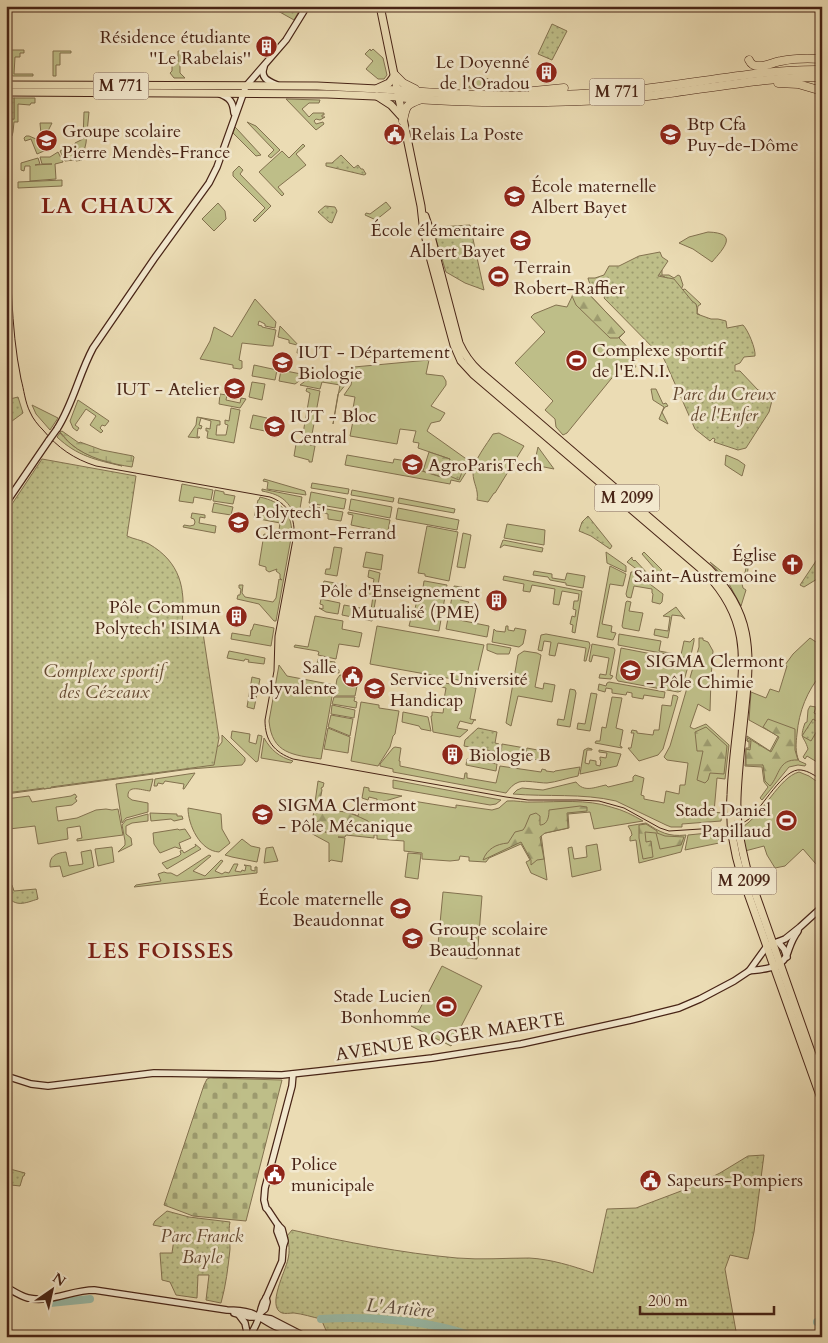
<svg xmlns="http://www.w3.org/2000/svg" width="828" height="1343" font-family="Cardo,serif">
  <defs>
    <pattern id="forest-firs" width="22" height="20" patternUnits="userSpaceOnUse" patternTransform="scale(1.25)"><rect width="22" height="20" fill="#bebe88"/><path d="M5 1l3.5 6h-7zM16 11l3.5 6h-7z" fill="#9c9a6e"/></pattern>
    <pattern id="wetland-marsh" width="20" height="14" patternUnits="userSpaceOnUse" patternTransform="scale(1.25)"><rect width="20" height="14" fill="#bebe88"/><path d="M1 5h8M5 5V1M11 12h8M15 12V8" fill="none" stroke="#9c9a6e"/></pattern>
    <pattern id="cemetery-stones" width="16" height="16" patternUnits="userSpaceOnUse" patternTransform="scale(1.25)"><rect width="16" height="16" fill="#bebe88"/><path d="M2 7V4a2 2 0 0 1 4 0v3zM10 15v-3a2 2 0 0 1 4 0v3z" fill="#9c9a6e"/></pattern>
    <pattern id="park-dots" width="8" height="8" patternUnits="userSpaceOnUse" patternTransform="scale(1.25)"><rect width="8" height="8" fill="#bebe88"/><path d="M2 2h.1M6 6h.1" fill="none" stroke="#9c9a6e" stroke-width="1.8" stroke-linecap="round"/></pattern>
  </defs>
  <rect width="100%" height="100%" fill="#ebdcb4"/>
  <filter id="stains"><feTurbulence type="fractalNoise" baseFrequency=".004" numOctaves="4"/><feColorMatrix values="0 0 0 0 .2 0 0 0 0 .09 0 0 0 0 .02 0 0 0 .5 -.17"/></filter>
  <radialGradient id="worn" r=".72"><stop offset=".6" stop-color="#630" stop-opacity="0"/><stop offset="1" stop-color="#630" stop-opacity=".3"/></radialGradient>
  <!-- grass -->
  <g fill="#bebe88" stroke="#83714f">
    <polygon points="370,49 371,51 373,49 383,58 387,75 384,79 378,79 366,69 373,61 365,54"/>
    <polygon points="12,50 24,50 24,53 20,53 20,57 15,57 14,74 33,74 33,76 13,76 9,74 6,75 7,62 10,62 11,51"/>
    <polygon points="53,51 71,51 71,53 60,53 60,65 56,65 56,76 53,76"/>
    <polygon points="178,51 186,51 186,60 183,60 183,64 180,64 180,73 185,78 174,78 170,73 172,71 172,62 178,62"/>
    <polygon points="478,77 481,77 525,89 468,88"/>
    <polygon points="14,98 35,98 35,103 31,103 30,105 18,104 18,122 14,122 13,132 12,136 6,136 6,119 14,119"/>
    <polygon points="286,99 320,100 319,103 309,103 302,109 309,117 313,113 324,113 324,115 322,115 322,117 325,117 320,120 316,119 314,121 316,124 323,122 324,124 316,130"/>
    <polygon points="84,112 89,112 86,143 82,160 76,161 75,143 83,139"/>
    <polygon points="247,122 256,126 280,150 271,158 268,156 274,150"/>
    <polygon points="40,123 52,123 46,135 48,142 47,147 44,151 37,154 31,139 25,141 24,138 26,136 29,136 36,139 39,138 41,134"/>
    <polygon points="235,127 237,129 261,155 256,156 233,133"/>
    <polygon points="303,144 305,146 296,154 306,165 278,187 284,194 282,196 259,172 282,151 289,158"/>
    <polygon points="73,145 74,160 65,161 60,151"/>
    <polygon points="58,152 63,162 55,164 56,179 30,181 30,166 25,166 24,171 21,170 21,163 38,158 40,164 35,165 52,164 42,164 40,157 50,157"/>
    <polygon points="239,166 243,170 240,174 271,206 255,222 253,220 265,208 233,176 233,172"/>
    <polygon points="62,180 62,186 18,188 18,182"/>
    <polygon points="386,202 391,208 376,220 365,215 366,213 370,214"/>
    <polygon points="218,203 225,211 226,219 214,231 202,219"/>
    <path d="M708 232C739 233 724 248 712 262L693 249 679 243 689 237Z"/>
    <polygon points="578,284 584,289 625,332 619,338 635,355 636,359 633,362 636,367 629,369 620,368 567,433 563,435 556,427 555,419 545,410 553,401 515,363 545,332 531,317 534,314 556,305 567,307"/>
    <polygon points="255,299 276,322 275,328 265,326 265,324 259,321 258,325 262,326 262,327 276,330 273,346 269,346 242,343 239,360 242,361 242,368 240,369 233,368 233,365 200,359 210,341 214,327 232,337"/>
    <polygon points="280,326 303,350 307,353 304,354 297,353 298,346 297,345 289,343 289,340 278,337"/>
    <polygon points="429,360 426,374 443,376 446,381 446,385 431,406 445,413 440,421 431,423 427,431 472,463 460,482 451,480 450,484 345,465 347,455 393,463 394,459 407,461 406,466 441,477 450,459 418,448 419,443 413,442 416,431 400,429 397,444 350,436 353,421 351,420 355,397 344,395 351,385 354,367"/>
    <polygon points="254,365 277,370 275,380 252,376"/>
    <polygon points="281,370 306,375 306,376 295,384 279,381"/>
    <polygon points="314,374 347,380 346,384 338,394 333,424 340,385 322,382 320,389 300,385 308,379 313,380"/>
    <polygon points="252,382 265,384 262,400 249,397"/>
    <polygon points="307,388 320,391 310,445 315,446 312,462 309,462 309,460 294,456 296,444 301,445 310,393 306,391"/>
    <polygon points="651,389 656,389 663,404 666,403 668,406 665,407 662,412 668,424 659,419 664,407 653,400"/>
    <polygon points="220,394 227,395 226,400 240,403 241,398 246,399 240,408 219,404"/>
    <polygon points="78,400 109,421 105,426 102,425 100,428 103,431 101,433 90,425 96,416 86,409 75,425 79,428 77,431 73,428 70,421"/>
    <polygon points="32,405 58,418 50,430 36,414"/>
    <polygon points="231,408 240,410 234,443 207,438 208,431 206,431 206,428 210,429 211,421 201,418 199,425 202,426 201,429 198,428 197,437 200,437 199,438 188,437 196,425 197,417 220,421 220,425 217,425 216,435 226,435 228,425 225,424 225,420 229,421"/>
    <polygon points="253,415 267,418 265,431 250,428"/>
    <path d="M60 433C80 456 95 457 122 466 96 460 77 456 57 437Z"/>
    <path d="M499 433 524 446 495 493H494L488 502 477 500C479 490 473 483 473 473 473 461 487 444 493 434Z"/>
    <polygon points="538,447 554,469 534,465"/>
    <polygon points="726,455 738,460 745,465 742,476 725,465"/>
    <polygon points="264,479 305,491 306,495 267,489 268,482 263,481"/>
    <polygon points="312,483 349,489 348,494 311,488"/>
    <polygon points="182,484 213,490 211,500 194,497 193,503 179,501"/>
    <path d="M262 489 302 497 298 520C288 501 283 495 262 491Z"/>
    <polygon points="215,490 224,492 224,494 235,496 233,504 213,501"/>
    <polygon points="352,490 394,498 393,502 351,495"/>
    <polygon points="311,492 346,499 344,509 309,503"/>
    <path d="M260 497C281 502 291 511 292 533L276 621H274L259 604 237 599 238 595H240L241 589 239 588V585H243L242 593 245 597 273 602 276 598 279 579 282 580 280 578V574L276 571 277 569 269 572 266 570V567L259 565 264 534 278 537 280 523 254 518 258 500H259Z"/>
    <polygon points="399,498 455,509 454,513 398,503"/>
    <polygon points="351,499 392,507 390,518 349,510"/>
    <polygon points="214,503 233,507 231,515 212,512"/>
    <polygon points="310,506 343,512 341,521 328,519 328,514 310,510"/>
    <polygon points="398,508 459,520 457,530 396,519"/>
    <polygon points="348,512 390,520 386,541 379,539 380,531 351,525 353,515 348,514"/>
    <polygon points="192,513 205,515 205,518 200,517 199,523 216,526 215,533 183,527 184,525 190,526 194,525 195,522 194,519 191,518"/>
    <polygon points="507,524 545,530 544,545 504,538"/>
    <polygon points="427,526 458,532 449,581 425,576 425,574 418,573"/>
    <polygon points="463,533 471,535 465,568 457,567"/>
    <polygon points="503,540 543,548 542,552 504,545 500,548"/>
    <polygon points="334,547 342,548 337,576 325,574 326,569 330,569"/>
    <polygon points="366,552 383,555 381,570 363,567"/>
    <polygon points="606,552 626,566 626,572 607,563"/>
    <polygon points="644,552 662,570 651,579 650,579 627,562 632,557 632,559 634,561 635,560 649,575 655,569 642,554"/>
    <polygon points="710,562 736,583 744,577 746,568 748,568 747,580 744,581 742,584 743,588 746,590 741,606 729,584"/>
    <polygon points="610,566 626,574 623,586 610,584 602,624 612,626 611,632 616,633 613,640 597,637"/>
    <polygon points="369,570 380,573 372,621 342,615 344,605 371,610 373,596 367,594 368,589 372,590 374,579 368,577"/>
    <polygon points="534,571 552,574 552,578 565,580 567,573 585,576 583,588 566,585 566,583 550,580 548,577 533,575"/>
    <polygon points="631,572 634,572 663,594 662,602 660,604 652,602 653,594 652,593 652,589 634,586 631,598 627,597 626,594"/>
    <polygon points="504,576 582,591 575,633 572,632 573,625 570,624 572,616 575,617 576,610 573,609 574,601 578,601 579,594 562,591 559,605 553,604 555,589 532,585 530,592 523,591 524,584 503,580"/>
    <polygon points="324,581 346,585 344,596 322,592 322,589 326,589 327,585 323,584"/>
    <polygon points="425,581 447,585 439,631 409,626 412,614 414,613 417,600 410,598 411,593 422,594 424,581"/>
    <polygon points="454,586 462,587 460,600 469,602 466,606 468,608 467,612 458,611 457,615 459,616 459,620 489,626 487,637 446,629"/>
    <polygon points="321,599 340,603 338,614 326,612 319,608 323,609 323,605 320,604"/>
    <polygon points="627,601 631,602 629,611 643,613 639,631 623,628 622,626 626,602"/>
    <polygon points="676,607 685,619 681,616 672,615 668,638 654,635 655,629 668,631 670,617 663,616"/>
    <polygon points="315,616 343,621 342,629 362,633 359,647 339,644 336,659 318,655 319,652 317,651 294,647 295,645 308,647"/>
    <polygon points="254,624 274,628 271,646 231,639 232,633 250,636 251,630 252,630"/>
    <polygon points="377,626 484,645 475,683 370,664"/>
    <polygon points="506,626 508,626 508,630 514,631 515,628 526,630 523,644 519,647 492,642 494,629 496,631 505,632"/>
    <polygon points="546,634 589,642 590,645 586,661 584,661 586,648 558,643 555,656 549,655 551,642 544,641 542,651 538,650 541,635"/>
    <polygon points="619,634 661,641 659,651 681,655 684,641 690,642 694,638 694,641 691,655 688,658 618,645"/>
    <path d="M699 638H703V640L708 642 713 651 711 678 710 711 698 704 690 727 694 729 706 724 729 745 725 779 717 778 714 812 722 813 721 821 682 824V827H671L666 825 616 801C582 793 547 797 513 794L517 790 522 788 543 790 576 782C584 793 595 787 606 785L608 787 633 781V777L635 775 644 778 641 795 644 796V799L664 803 666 791 679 794 680 785H685L688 763 667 760 664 757 670 746 699 647Z"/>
    <path d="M810 638 822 646V673C807 691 799 711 797 734 796 743 795 752 799 761L806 764 805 766 798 765 789 767 762 800 760 798 768 787 764 782 762 767 745 766 746 748H749V742L747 741V736L770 751 778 736 749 720 751 692 766 698 770 689 779 692 787 666 785 665 793 654Z"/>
    <polygon points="487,644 490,644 511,648 509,654 497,654 487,650"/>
    <polygon points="592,644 614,648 615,650 610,675 613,676 611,679 599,678 600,674 606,675 609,658 593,655 591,662 589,661"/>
    <polygon points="621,648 688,661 689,663 681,691 678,692 618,681 616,678"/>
    <polygon points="229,651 265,658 264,664 248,662 249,660 245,659 244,661 227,658"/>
    <polygon points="524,651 537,653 541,655 535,687 543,689 544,683 555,685 552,702 518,696 511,726 506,723 518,655"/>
    <polygon points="318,659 325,660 325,664 326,664 327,661 335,662 333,669 339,670 339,673 316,668"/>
    <path d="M279 665 287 676 334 685 321 759C293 755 272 754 269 721Z"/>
    <polygon points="340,675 346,676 352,687 357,686 355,696 334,696 337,679"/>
    <polygon points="252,677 260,679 254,709 247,707"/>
    <polygon points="438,682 476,688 470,719 476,720 474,720 472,724 460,721 457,728 468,730 460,737 433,732 431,716 432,716 432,712 443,713 444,706 443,705 446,688 438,686"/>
    <polygon points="609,682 665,692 664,698 644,695 643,699 632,697 632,693 627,692 626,695 612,693 612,689 606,688 605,692 598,690 599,684 606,686 607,683"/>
    <polygon points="570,689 575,690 576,693 570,727 557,725 558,719 564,720"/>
    <polygon points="591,693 597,694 590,731 577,729 578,723 585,724"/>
    <polygon points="673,695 677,696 678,697 663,749 658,755 639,761 628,748 631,748 634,733 631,733 632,730 637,731 637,733 653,735 654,730 659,730 662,705 671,706"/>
    <polygon points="334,697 355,697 354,701 357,702 356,708 332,704"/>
    <polygon points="612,697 622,698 616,728 623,730 620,746 622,747 622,748 595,743 596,741 600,741 602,727 606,728"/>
    <polygon points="361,702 379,705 379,708 399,711 395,734 393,736 390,747 378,766 351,761"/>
    <polygon points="332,705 355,710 354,718 331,714"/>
    <path d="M810 706 816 707 814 713 816 714 819 713 822 715V765L807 756 805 759 803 757 808 749C804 735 799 740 805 723L807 722 808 710Z"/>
    <polygon points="403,712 428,717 431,731 421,729 419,726 402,722"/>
    <polygon points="331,715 353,719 350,736 328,727"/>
    <polygon points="328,728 350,737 348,753 324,749"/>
    <polygon points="232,731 250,734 249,742 256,744 258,735 262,736 258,761 256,762 231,738"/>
    <polygon points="222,735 245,758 245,761 242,765 190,769 6,794 6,790 219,746 222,742"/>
    <path d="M264 738C271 750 279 757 293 761L291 763 261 758Z"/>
    <polygon points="502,744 525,748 523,757 501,753"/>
    <path d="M395 747 401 748 399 761H400V766L464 779 465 773H467V778L496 783 500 766 541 772 542 769 546 770V771L554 772 555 771 580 767 578 776C567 778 557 782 547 783 538 783 527 780 519 782 513 784 510 788 506 793L393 772V769L380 766V764L393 748Z"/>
    <polygon points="527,748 548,752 547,756 540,755 539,760 525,758"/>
    <polygon points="588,748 592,749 592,750 587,750 585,763 589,764 590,760 596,761 596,765 600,766 601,761 600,760 600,757 606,758 607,753 599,752 599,750 621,754 617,766 580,774 584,750"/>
    <polygon points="467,759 497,764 496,771 466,765"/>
    <path d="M799 772 809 776 822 785V871L803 849 785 866 775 868 767 855 764 846 745 851 741 828C763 815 779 777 799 772Z"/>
    <polygon points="195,773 184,789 183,789 184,784 165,781 163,784 158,783 157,786 154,786 155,779"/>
    <path d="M153 779 150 791C141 790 127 784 128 797L132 800 148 803V812L126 818 122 823 116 784Z"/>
    <polygon points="393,780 501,800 496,804 490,805 393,788"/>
    <polygon points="364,787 369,788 369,791 402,796 385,801 377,802 377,799 369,797 368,800 362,798"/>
    <polygon points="75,794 77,797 75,798 77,801 72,805 56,807 58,821 77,818 96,810 106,809 112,810 118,809 123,835 77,841 77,839 82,838 80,826 67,828 68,839 38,844 35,826 9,829 6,813 6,799 29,796 32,802 71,796"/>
    <path d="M413 801 456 808V805L492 810 499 808 507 801C516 800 525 803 534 802 559 802 587 799 611 807 623 810 633 815 643 821L594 829 590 812 568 814 569 828 541 834 547 880 531 873 526 862 530 860 521 844 489 858 486 862 469 861V857L460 856 459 860 450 861 422 859V853L404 851V841L377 839V835H374V838L346 835 345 837H338L345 838 342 862 331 860 329 862V843L307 831 309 825 312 824 327 811 349 812 358 816 359 812 362 811 374 813 376 808H386Z"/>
    <path d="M188 808 221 814 222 829 230 843 219 852C200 851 188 825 188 808Z"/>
    <polygon points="150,813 177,814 177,816 182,816 183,819 174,821 171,819 151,821"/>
    <polygon points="148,814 148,821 132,823 126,826 126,834 131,838 132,845 118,852 125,845 125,841 122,825 126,820"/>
    <path d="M646 823C660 832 668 837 686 835L681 852 639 863 636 840 630 841V837L632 835 631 831 628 826Z"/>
    <polygon points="178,829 179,830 185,829 191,838 179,843 181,849 175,847 160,853 154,844 153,833"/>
    <polygon points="718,832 719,843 685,850 688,835"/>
    <polygon points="242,839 251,846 260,848 257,862 232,857 225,855"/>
    <polygon points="195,844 201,849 167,869 162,863 179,856 181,854 180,851 182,850 184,853 196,846"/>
    <polygon points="597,844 601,870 572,877 568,848 572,847 574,859 587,857 586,846"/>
    <polygon points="112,847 114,862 98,866 95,849"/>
    <polygon points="273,847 278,861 264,863 266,848"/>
    <path d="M91 850 94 867 63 877 60 866 50 867C49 856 56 853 66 852L69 866 83 864 81 852Z"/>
    <polygon points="408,853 421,854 418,879 405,877"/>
    <polygon points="209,855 211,856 193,871 205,876 221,860 223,861 215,871 222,874 225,872 229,873 234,864 238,864 235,871 241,872 242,870 245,871 246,866 244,865 251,866 251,870 255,871 255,867 257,867 257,873 134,887 136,885 161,881 158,874 164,872 167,873 171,873 177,876"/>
    <polygon points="443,892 482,896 477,959 437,955"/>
    <polygon points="442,966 482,986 451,1046 411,1026"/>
  </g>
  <!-- forest -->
  <g fill="url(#forest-firs)" stroke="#83714f">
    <polygon points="661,269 662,270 662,275 669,275 674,278 678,275 680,276 683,285 681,290 685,289 701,304 698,306 697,313 700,315 693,316 664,279 665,277 657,274"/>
    <polygon points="578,284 584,289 625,332 618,338 610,338 576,305 572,296"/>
    <polygon points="429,452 450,459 442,477 423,471"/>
    <path d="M768 719 795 729V750L798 760C778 759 780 775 770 786L765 781 763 765H746V749L750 750 751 741H747L748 738 771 752 779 737 763 727Z"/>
    <polygon points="706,727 727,746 724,774 710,773 708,780 705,783 697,780 703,751 697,751 695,732"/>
    <path d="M318 781 324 783 323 787 321 788 322 790C321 799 317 805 316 813 341 809 347 811 368 821V823C364 823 360 825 356 825 344 826 334 821 326 833L319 821 312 824Z"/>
    <path d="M580 806 587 807V811L567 813 568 828 545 833 540 837 544 859 537 860 531 865V860L521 842 483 860C487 849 496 844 508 843L515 832 523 830 525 827 530 815 536 813 540 816V825H541C548 824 549 816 549 810Z"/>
    <polygon points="646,824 657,831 657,833 665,836 684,837 681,845 660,849 656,833 645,832 646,842 651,841 653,857 643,859 639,838 639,825"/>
  </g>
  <!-- wetland -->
  <path fill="url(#wetland-marsh)" stroke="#83714f" d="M62 431 79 443 80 442 102 450 133 456 134 457 132 467C112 464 87 458 71 444 67 441 64 436 60 432Z"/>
  <!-- cemetery -->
  <polygon fill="url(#cemetery-stones)" stroke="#83714f" points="210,1078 282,1080 246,1221 193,1216 164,1205 204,1085 207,1079"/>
  <!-- park -->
  <g fill="url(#park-dots)" stroke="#83714f">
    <polygon points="269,6 302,6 294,20"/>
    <polygon points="552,24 567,31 552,60 538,54"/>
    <rect x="6" y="98" width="8" height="21"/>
    <polygon points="341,155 354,168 358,165 361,169 363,169 366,174 364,175 326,166 326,163 332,163"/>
    <polygon points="325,206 335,207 337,211 332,223 329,222 318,212"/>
    <polygon points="470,225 484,290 465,283 446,272 434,233 438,227"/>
    <path d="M660 252 662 257 668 261 658 276 674 279 692 301 696 304 697 308V314L711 319H718L726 321 727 328 743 325C748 330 756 349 755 356L744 357 740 363 735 365V371H740L758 390 774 393 769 412 746 448 738 450 714 442 715 439 713 438 710 441 695 429 664 359 604 298 605 296 602 293 601 294C595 290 589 285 588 278H595L604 275 609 266H619L639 256Z"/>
    <polygon points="18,397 23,413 8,424 6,418 6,400"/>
    <path d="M42 459 136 476 127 536C133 539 142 540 149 544 180 562 186 588 182 622 186 632 194 631 203 633L219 738 214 765 51 787V788L44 789V788L6 793V513Z"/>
    <polygon points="451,462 464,467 459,480 447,475"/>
    <polygon points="588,516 612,546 610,549 591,536 579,531 582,522"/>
    <polygon points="822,540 822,576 804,587 800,585 816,561 819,553"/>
    <polygon points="813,719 821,724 811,741 802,736"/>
    <polygon points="478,728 497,732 495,743 499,744 498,752 464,746 465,740"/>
    <path d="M6 885H12L14 891 36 889 38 899C25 903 16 908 6 895Z"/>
    <path d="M764 1155 754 1232 748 1259 730 1255 725 1269 737 1337H329L321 1319C312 1317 303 1314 294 1313 290 1313 285 1314 282 1313 266 1307 286 1270 288 1259 290 1251 289 1244 287 1236L292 1230C346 1242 401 1253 457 1258 481 1260 505 1258 529 1258 550 1259 573 1266 593 1273L607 1209 636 1208 689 1188 720 1173 748 1156Z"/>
    <polygon points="10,1169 25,1173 24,1176 23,1176 20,1186 11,1185"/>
    <path d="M167 1211 189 1217 230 1222C228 1231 230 1239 230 1249 228 1268 226 1285 221 1303L206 1300 209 1275H198L197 1298 176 1295 170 1282 162 1280 160 1253H172L175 1232 169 1231V1228L153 1225 155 1221Z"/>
  </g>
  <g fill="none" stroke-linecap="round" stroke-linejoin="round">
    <!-- river -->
    <g stroke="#99bcaa" stroke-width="8">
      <polyline points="50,1303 90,1299"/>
      <path d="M321 1319C367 1316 431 1320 474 1337"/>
      <polyline points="817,1322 822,1322"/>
    </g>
    <defs>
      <g id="secondary">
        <path d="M264 67C260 78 268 81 277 85"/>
        <path d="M220 94C230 98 233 102 234 113"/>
        <path d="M57 429C73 404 79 374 93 348L154 259 209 183 217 167 246 86 286 40 307 6"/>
        <polyline points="6,503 49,440"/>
        <polyline points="6,909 7,911 6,915"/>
        <polyline points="778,942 784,949 787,957"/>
        <path d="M749 971C764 969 783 969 788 952 791 943 792 939 798 931"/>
        <polyline points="6,1056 6,1065"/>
        <polyline points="6,1076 31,1084 48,1086 154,1073 282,1075 319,1071 432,1058 521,1044 631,1020 679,1008 700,999 734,981 749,971 767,946 785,939 800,927 822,907"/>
        <polyline points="278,1225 277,1231 283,1247"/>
        <path d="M6 1287C13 1291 20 1296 28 1298 50 1303 72 1290 94 1290L227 1310C235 1310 244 1311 251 1313 264 1318 276 1331 291 1330"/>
        <polyline points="234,1313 250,1317 259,1317 271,1319 306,1337"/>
        <polyline points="260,1313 265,1309 267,1302 266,1298"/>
        <polyline points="239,1315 245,1323 248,1337"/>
        <path d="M250 1337C253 1330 259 1321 260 1313 262 1307 261 1304 266 1298L282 1261 283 1247 285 1241 282 1229 278 1225 268 1210 266 1208 264 1200 265 1188 292 1086 293 1074"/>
      </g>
      <g id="primary">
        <path d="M380 6 421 206 423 224 429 253 454 345 461 361 473 374 706 573C748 617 745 655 739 711 736 739 732 767 731 795 729 822 733 848 741 874L822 1101"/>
        <polyline points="6,85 317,86 398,90"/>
        <polyline points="378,88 389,83 395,75"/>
        <polyline points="6,92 327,94 399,97"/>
        <polyline points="377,96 391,105 401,116"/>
        <path d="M425 216 428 225 459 343C464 354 470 363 479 371L709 569C752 613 751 650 745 707 742 737 738 768 737 798 736 823 741 846 747 870L822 1083"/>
      </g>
      <g id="highway">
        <path d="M749 60C751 64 753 66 758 66 765 67 774 62 781 61 795 58 808 58 822 59"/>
        <polyline points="395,75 403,83 415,89"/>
        <polyline points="778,83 798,84 822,91"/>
        <path d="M398 90C476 97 555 98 633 90 696 84 758 69 822 70"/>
        <polyline points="533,91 564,88"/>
        <path d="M399 97C428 101 457 101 486 102 543 103 600 102 656 95 711 88 766 77 822 77"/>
        <path d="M403 121C406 107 405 105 419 100"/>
      </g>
    </defs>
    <!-- secondary casing -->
    <use href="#secondary" stroke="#482416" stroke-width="8"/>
    <!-- primary casing -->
    <use href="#primary" stroke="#482416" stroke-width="9"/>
    <!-- highway casing -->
    <use href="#highway" stroke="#482416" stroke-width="9"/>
    <!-- secondary -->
    <use href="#secondary" stroke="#f2e8ce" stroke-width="5.5"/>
    <!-- primary -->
    <use href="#primary" stroke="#ebdcb4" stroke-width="7"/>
    <!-- highway -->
    <use href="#highway" stroke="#ebdcb4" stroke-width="8"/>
    <!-- tram -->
    <g stroke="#482416" stroke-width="1">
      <polyline points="6,199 10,217"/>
      <path d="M7 216C12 270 10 326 21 379 24 390 25 402 30 412 33 419 38 425 43 430 58 448 74 459 96 466L270 497C287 503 295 517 294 534L275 636 274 671 265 720C265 741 274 752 293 759L506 797 528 800H577L599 801 624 808 660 828 669 831 732 827C738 825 744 823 749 819 762 808 784 767 801 770 809 771 815 776 822 780"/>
    </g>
    <defs>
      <polyline id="secondary-bridge" points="49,440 57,429"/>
    </defs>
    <!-- secondary-bridge casing -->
    <use href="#secondary-bridge" stroke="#482416" stroke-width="8" stroke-linecap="butt"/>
    <!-- secondary-bridge -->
    <use href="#secondary-bridge" stroke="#f2e8ce" stroke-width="5.5"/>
  </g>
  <!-- icons -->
  <defs>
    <symbol id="building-disc" viewBox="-11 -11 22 22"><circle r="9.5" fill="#8f2418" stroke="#f2e8ce"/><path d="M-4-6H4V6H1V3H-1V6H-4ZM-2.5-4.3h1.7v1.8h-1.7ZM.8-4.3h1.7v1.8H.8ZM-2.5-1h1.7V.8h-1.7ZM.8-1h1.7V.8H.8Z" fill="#fff"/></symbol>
    <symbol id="civic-disc" viewBox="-11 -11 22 22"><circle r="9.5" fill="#8f2418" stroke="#f2e8ce"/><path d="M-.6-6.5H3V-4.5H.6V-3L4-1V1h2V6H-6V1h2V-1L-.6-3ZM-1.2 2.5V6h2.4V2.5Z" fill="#fff"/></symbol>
    <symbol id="school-disc" viewBox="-11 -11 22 22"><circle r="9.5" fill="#8f2418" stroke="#f2e8ce"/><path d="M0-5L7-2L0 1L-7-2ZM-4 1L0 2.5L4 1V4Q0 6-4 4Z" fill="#fff"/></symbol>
    <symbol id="stadium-disc" viewBox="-11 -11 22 22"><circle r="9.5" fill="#8f2418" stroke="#f2e8ce"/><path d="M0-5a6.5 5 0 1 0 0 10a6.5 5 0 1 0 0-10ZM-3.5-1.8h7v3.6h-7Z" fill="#fff"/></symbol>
    <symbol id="university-disc" viewBox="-11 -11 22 22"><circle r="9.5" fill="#8f2418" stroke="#f2e8ce"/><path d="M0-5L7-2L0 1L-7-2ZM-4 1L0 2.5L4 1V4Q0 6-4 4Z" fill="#fff"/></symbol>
    <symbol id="church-disc" viewBox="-11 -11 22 22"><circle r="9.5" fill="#8f2418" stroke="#f2e8ce"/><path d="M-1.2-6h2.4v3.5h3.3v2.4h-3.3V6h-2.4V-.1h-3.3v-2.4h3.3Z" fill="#fff"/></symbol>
  </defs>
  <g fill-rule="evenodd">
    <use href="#building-disc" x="254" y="34" width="25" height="25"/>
    <use href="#building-disc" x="534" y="60" width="25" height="25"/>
    <use href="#civic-disc" x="382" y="122" width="25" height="25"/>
    <use href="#school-disc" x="658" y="122" width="25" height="25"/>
    <use href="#school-disc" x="34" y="128" width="25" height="25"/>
    <use href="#school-disc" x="502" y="184" width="25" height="25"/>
    <use href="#school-disc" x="508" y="228" width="25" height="25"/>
    <use href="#stadium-disc" x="486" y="264" width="25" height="25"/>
    <use href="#stadium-disc" x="564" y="348" width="25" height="25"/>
    <use href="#university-disc" x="270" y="350" width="25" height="25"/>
    <use href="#university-disc" x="222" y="376" width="25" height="25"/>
    <use href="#university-disc" x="262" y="414" width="25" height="25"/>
    <use href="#university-disc" x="400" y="452" width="25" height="25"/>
    <use href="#university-disc" x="226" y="510" width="25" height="25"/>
    <use href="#church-disc" x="780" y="552" width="25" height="25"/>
    <use href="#building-disc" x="484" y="588" width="25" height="25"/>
    <use href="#building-disc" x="224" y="604" width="25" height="25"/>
    <use href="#university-disc" x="618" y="658" width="25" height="25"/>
    <use href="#civic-disc" x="340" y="664" width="25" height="25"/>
    <use href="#university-disc" x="362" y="676" width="25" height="25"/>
    <use href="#building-disc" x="440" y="742" width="25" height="25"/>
    <use href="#university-disc" x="250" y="802" width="25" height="25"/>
    <use href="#stadium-disc" x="774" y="808" width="25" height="25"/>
    <use href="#school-disc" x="388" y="896" width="25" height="25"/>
    <use href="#school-disc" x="400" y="926" width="25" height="25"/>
    <use href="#stadium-disc" x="434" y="994" width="25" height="25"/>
    <use href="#civic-disc" x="262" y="1162" width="25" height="25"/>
    <use href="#civic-disc" x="638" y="1168" width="25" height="25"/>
  </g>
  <g text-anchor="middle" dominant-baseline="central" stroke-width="5" stroke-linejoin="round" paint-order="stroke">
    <!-- shield labels -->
    <g fill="#f2e8ce" stroke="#7b5f4d" stroke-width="1">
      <rect x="93.5" y="72.5" width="55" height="27" rx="4"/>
      <rect x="589.5" y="78.5" width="55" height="27" rx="4"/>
      <rect x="594.5" y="484.5" width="65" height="27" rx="4"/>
      <rect x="711.5" y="867.5" width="65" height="27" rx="4"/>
    </g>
    <g font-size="16" font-weight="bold" fill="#482416">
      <text x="121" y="86">M 771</text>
      <text x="617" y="92">M 771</text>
      <text x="627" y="498">M 2099</text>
      <text x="744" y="881">M 2099</text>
    </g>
    <!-- poi labels -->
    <g font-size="18" fill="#482416" stroke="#f2e8ce" text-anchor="start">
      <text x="251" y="37" text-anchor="end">Résidence étudiante<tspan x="251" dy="21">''Le Rabelais''</tspan></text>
      <text x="530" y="62" text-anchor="end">Le Doyenné<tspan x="530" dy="21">de l'Oradou</tspan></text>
      <text x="687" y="124">Btp Cfa<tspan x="687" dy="21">Puy-de-Dôme</tspan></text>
      <text x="62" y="131">Groupe scolaire<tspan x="62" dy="21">Pierre Mendès-France</tspan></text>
      <text x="411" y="134">Relais La Poste</text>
      <text x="531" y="186">École maternelle<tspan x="531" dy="21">Albert Bayet</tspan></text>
      <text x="505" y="230" text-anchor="end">École élémentaire<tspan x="505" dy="21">Albert Bayet</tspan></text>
      <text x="514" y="267">Terrain<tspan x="514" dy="21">Robert-Raffier</tspan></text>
      <text x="592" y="350">Complexe sportif<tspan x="592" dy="21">de l'E.N.I.</tspan></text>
      <text x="298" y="352">IUT - Département<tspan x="298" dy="21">Biologie</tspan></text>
      <text x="219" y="389" text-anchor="end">IUT - Atelier</text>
      <text x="290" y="416">IUT - Bloc<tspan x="290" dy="21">Central</tspan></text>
      <text x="428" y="465">AgroParisTech</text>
      <text x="255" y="512">Polytech'<tspan x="255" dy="21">Clermont-Ferrand</tspan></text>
      <text x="777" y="555" text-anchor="end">Église<tspan x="777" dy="21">Saint-Austremoine</tspan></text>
      <text x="480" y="591" text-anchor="end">Pôle d'Enseignement<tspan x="480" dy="21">Mutualisé (PME)</tspan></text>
      <text x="221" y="607" text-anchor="end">Pôle Commun<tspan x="221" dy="21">Polytech' ISIMA</tspan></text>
      <text x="646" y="661">SIGMA Clermont<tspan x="646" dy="21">- Pôle Chimie</tspan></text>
      <text x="337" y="667" text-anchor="end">Salle<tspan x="337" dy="21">polyvalente</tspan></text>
      <text x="390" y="679">Service Université<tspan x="390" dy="21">Handicap</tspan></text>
      <text x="469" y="755">Biologie B</text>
      <text x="278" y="805">SIGMA Clermont<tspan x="278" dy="21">- Pôle Mécanique</tspan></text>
      <text x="771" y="810" text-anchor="end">Stade Daniel<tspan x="771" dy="21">Papillaud</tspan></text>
      <text x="384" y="899" text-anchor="end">École maternelle<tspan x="384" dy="21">Beaudonnat</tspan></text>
      <text x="429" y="929">Groupe scolaire<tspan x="429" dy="21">Beaudonnat</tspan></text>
      <text x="431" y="996" text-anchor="end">Stade Lucien<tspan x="431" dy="21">Bonhomme</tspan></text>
      <text x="291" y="1164">Police<tspan x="291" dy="21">municipale</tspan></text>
      <text x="667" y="1180">Sapeurs-Pompiers</text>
    </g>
    <!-- park labels -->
    <g font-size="18" font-style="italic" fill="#664a32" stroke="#f2e8ce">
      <text x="724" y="394">Parc du Creux<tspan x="724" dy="21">de l'Enfer</tspan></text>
      <text x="104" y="671">Complexe sportif<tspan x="104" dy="21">des Cézeaux</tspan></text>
      <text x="202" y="1236">Parc Franck<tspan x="202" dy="21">Bayle</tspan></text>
    </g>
    <!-- street labels -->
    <g font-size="18" fill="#482416" stroke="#f2e8ce">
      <text transform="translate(450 1037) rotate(-9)">AVENUE ROGER MAERTE</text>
    </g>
    <!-- water labels -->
    <g font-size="19" font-style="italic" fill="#5c4a3b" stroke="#f2e8ce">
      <text transform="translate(400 1308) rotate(5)">L'Artière</text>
    </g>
    <!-- district labels -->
    <g font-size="22" font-weight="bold" letter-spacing="1" fill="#7a1f14" stroke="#f2e8ce">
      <text x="108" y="206">LA CHAUX</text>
      <text x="161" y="951">LES FOISSES</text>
    </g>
  </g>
  <!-- margin -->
  <rect width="828" height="1343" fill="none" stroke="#ebdcb4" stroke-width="25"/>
  <rect x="8" y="8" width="813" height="1328" fill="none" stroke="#482416" stroke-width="2.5"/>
  <rect x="12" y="12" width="803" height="1318" fill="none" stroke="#482416"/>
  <!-- north arrow -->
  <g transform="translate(52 1290) rotate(34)" stroke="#f2e8ce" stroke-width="4" paint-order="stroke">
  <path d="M0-4L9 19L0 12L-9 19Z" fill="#482416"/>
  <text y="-8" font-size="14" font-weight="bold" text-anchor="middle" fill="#482416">N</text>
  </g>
  <!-- scale -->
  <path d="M640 1306v8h134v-8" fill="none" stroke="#482416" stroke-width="2.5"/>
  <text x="648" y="1306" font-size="15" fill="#482416" stroke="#f2e8ce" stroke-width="4" paint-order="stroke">200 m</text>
  <rect width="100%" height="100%" filter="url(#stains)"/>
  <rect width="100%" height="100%" fill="url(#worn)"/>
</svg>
